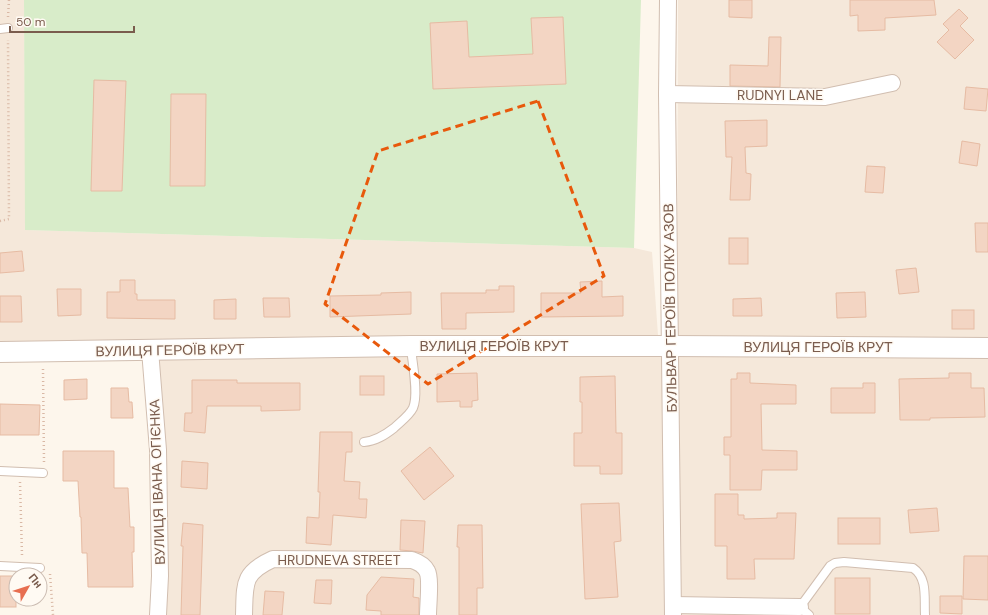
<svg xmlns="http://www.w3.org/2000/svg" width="988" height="615" font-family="'DM Sans',sans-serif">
  <rect width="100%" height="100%" fill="#fdf6ec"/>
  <!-- residential -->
  <g fill="#f5e8da">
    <polygon points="0,0 24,0 26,230 634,248 652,252 658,335 180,341 0,341"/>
    <polygon points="678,0 988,0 988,339 677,336"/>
    <polygon points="157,355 988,357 988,615 165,615"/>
  </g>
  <!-- green -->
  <polygon fill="#d8ecc9" points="24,0 641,0 634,248 25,230"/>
  <!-- building -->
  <g fill="#f3d5c3" stroke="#e6bba3">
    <polygon points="729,0 752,0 752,18 729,17"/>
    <polygon points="850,0 934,0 936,15 885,18 885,30 858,31 858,15 850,16"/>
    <polygon points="959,9 968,18 960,26 974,40 955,59 937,42 949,30 943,24"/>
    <polygon points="563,17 566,84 433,89 430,23 467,21 469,57 533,54 531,18"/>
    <polygon points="769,37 781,37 780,87 730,86 730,65 768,66"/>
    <polygon points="94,80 126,81 122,191 91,191"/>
    <polygon points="966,87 988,89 986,111 964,109"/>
    <polygon points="171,94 206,94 205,186 170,186"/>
    <polygon points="767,120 767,146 745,147 746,173 751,174 750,200 730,200 732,157 726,157 725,121"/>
    <polygon points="962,141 980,144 977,166 959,163"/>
    <polygon points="867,166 885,167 883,193 865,192"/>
    <polygon points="975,223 988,223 988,252 976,252"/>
    <rect x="729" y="238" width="19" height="26"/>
    <polygon points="22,251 24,271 0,273 0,253"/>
    <polygon points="916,268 919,292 899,294 896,270"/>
    <polygon points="120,280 135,280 135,294 137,294 137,300 175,300 175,319 107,318 107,292 120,292"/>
    <polygon points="602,281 602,297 623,296 623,316 541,317 541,293 581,293 580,282"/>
    <polygon points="499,286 514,286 514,312 466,313 466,329 442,329 441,293 486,293 486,290 499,290"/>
    <polygon points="57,289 81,289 81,315 58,316"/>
    <polygon points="411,292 411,314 330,317 330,296 381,295 381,293"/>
    <polygon points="865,292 866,317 837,318 836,293"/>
    <polygon points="0,296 21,296 22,322 0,322"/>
    <polygon points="263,298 289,298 290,317 264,317"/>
    <polygon points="761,298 762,316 733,316 733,299"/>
    <polygon points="236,299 236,319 214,319 214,300"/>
    <rect x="952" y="310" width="22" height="19"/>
    <polygon points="477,373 478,400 472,401 472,407 460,407 460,401 437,402 437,374"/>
    <polygon points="737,373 750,373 750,383 796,385 796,404 761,404 762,450 797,451 797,470 762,470 761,490 730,490 730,455 724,455 724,437 731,437 731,379 737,379"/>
    <polygon points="949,373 971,373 971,388 984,388 985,417 930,418 930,420 900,420 899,379 949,378"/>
    <rect x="360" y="376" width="24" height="19"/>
    <polygon points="615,376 616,433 622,433 622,474 600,474 600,466 574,466 574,433 582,433 582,402 580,402 580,377"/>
    <polygon points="87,379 87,399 64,400 64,380"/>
    <polygon points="192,380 237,380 237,383 300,383 300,410 261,411 261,406 207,406 205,433 184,431 185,413 192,413"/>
    <polygon points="863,383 875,383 875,413 831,413 831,388 863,388"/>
    <polygon points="111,388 128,388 129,402 132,402 133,418 111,418"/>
    <polygon points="0,404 40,405 39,435 0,435"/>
    <polygon points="320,432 352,432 352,452 346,452 344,481 360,482 359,499 367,499 366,518 333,515 331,545 306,543 307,517 319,518 320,492 318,492"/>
    <polygon points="430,447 454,476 424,500 401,471"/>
    <polygon points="63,451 114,451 114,488 128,488 130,527 134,527 134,552 132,552 133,587 88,587 87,553 82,553 81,517 80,517 78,481 63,481"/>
    <polygon points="182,461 208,463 207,489 181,487"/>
    <polygon points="715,494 738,494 738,515 744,515 744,519 777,518 777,513 796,513 794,559 754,559 755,579 727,579 727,546 715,546"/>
    <polygon points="619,503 621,541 614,542 618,597 585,599 581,504"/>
    <polygon points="937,508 939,531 910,533 908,510"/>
    <rect x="838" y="518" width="42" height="26"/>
    <polygon points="401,520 425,521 423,553 412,551 400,550"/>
    <polygon points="183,523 203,525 200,615 181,615 183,546 181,546"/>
    <polygon points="458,525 482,525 483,588 477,588 477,615 459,615 459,547 457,547"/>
    <polygon points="964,556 988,556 988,600 963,599"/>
    <rect x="0" y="576" width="16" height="31"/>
    <polygon points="381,577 414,579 413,597 419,598 419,615 381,615 381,611 366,610 367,595"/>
    <rect x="835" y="578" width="35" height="36"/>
    <polygon points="316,580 332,580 331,604 314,603"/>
    <polygon points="265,591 284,592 282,615 263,615"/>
    <polygon points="940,596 962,596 962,614 940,613"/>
  </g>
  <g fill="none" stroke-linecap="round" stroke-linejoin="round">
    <defs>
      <g id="service">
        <polyline points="0,29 8,28"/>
        <path d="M364 442C376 441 385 435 394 428 400 422 409 416 413 408 419 394 412 362 411 347"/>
        <polyline points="0,471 43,473"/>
        <polyline points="0,566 40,568"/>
        <path d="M809 615 800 607 830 566 835 563 844 562 913 568C928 578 924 598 925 615"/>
      </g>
      <g id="minor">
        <polyline points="668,0 667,94 673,615"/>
        <polyline points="667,94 825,97 892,83"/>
        <polyline points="150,350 158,450 160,576 158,615"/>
        <polyline points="673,605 800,607"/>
        <path d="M244 615C245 584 242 573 273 559L412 560C418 562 424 565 427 571 431 578 428 606 428 615"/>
      </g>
      <polyline id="tertiary" points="0,352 411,346 670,346 988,348"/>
    </defs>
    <!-- service casing -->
    <use href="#service" stroke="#d1beb0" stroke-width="10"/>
    <!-- minor casing -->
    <use href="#minor" stroke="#d1beb0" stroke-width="18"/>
    <!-- tertiary casing -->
    <use href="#tertiary" stroke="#d1beb0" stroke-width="22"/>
    <!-- path -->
    <g stroke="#d9b8a5" stroke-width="2.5" stroke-dasharray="1 3" stroke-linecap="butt">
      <polyline points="8,17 9,0"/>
      <polyline points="0,221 9,219 8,40"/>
      <polyline points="43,369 44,462"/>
      <polyline points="20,482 22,555"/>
      <polyline points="50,574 53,615"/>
    </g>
    <!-- service -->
    <use href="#service" stroke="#fff" stroke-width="8"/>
    <!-- minor -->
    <use href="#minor" stroke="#fff" stroke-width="16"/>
    <!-- tertiary -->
    <use href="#tertiary" stroke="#fff" stroke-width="20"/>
  </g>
  <!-- marked area -->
  <path fill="none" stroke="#e8590c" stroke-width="3" stroke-dasharray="8 5" stroke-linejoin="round" d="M538 101 604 276 428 384 325 304 378 151Z"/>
  <g text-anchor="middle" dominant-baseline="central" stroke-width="3" stroke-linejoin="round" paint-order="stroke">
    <!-- street labels -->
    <g font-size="14" fill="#7a5c4d" stroke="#fffaf3">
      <text x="780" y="95">RUDNYI LANE</text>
      <text transform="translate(670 308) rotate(-91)">БУЛЬВАР ГЕРОЇВ ПОЛКУ АЗОВ</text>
      <text x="494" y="346">ВУЛИЦЯ ГЕРОЇВ КРУТ</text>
      <text x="818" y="347">ВУЛИЦЯ ГЕРОЇВ КРУТ</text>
      <text transform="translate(170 350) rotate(-1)">ВУЛИЦЯ ГЕРОЇВ КРУТ</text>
      <text transform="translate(157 482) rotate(-92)">ВУЛИЦЯ ІВАНА ОГІЄНКА</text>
      <text x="339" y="560">HRUDNEVA STREET</text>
    </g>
  </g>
  <!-- north arrow -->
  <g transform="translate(28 587) rotate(51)"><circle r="19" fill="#fffaf3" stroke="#cabbb1"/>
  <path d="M0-3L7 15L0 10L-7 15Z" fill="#e76f51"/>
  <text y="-6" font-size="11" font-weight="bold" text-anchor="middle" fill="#7a5c4d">Пн</text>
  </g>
  <!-- scale -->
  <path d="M10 26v6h124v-6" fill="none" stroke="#7a5c4d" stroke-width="2"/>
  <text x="16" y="26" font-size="12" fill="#7a5c4d" stroke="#fffaf3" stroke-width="3" paint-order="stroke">50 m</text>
</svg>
